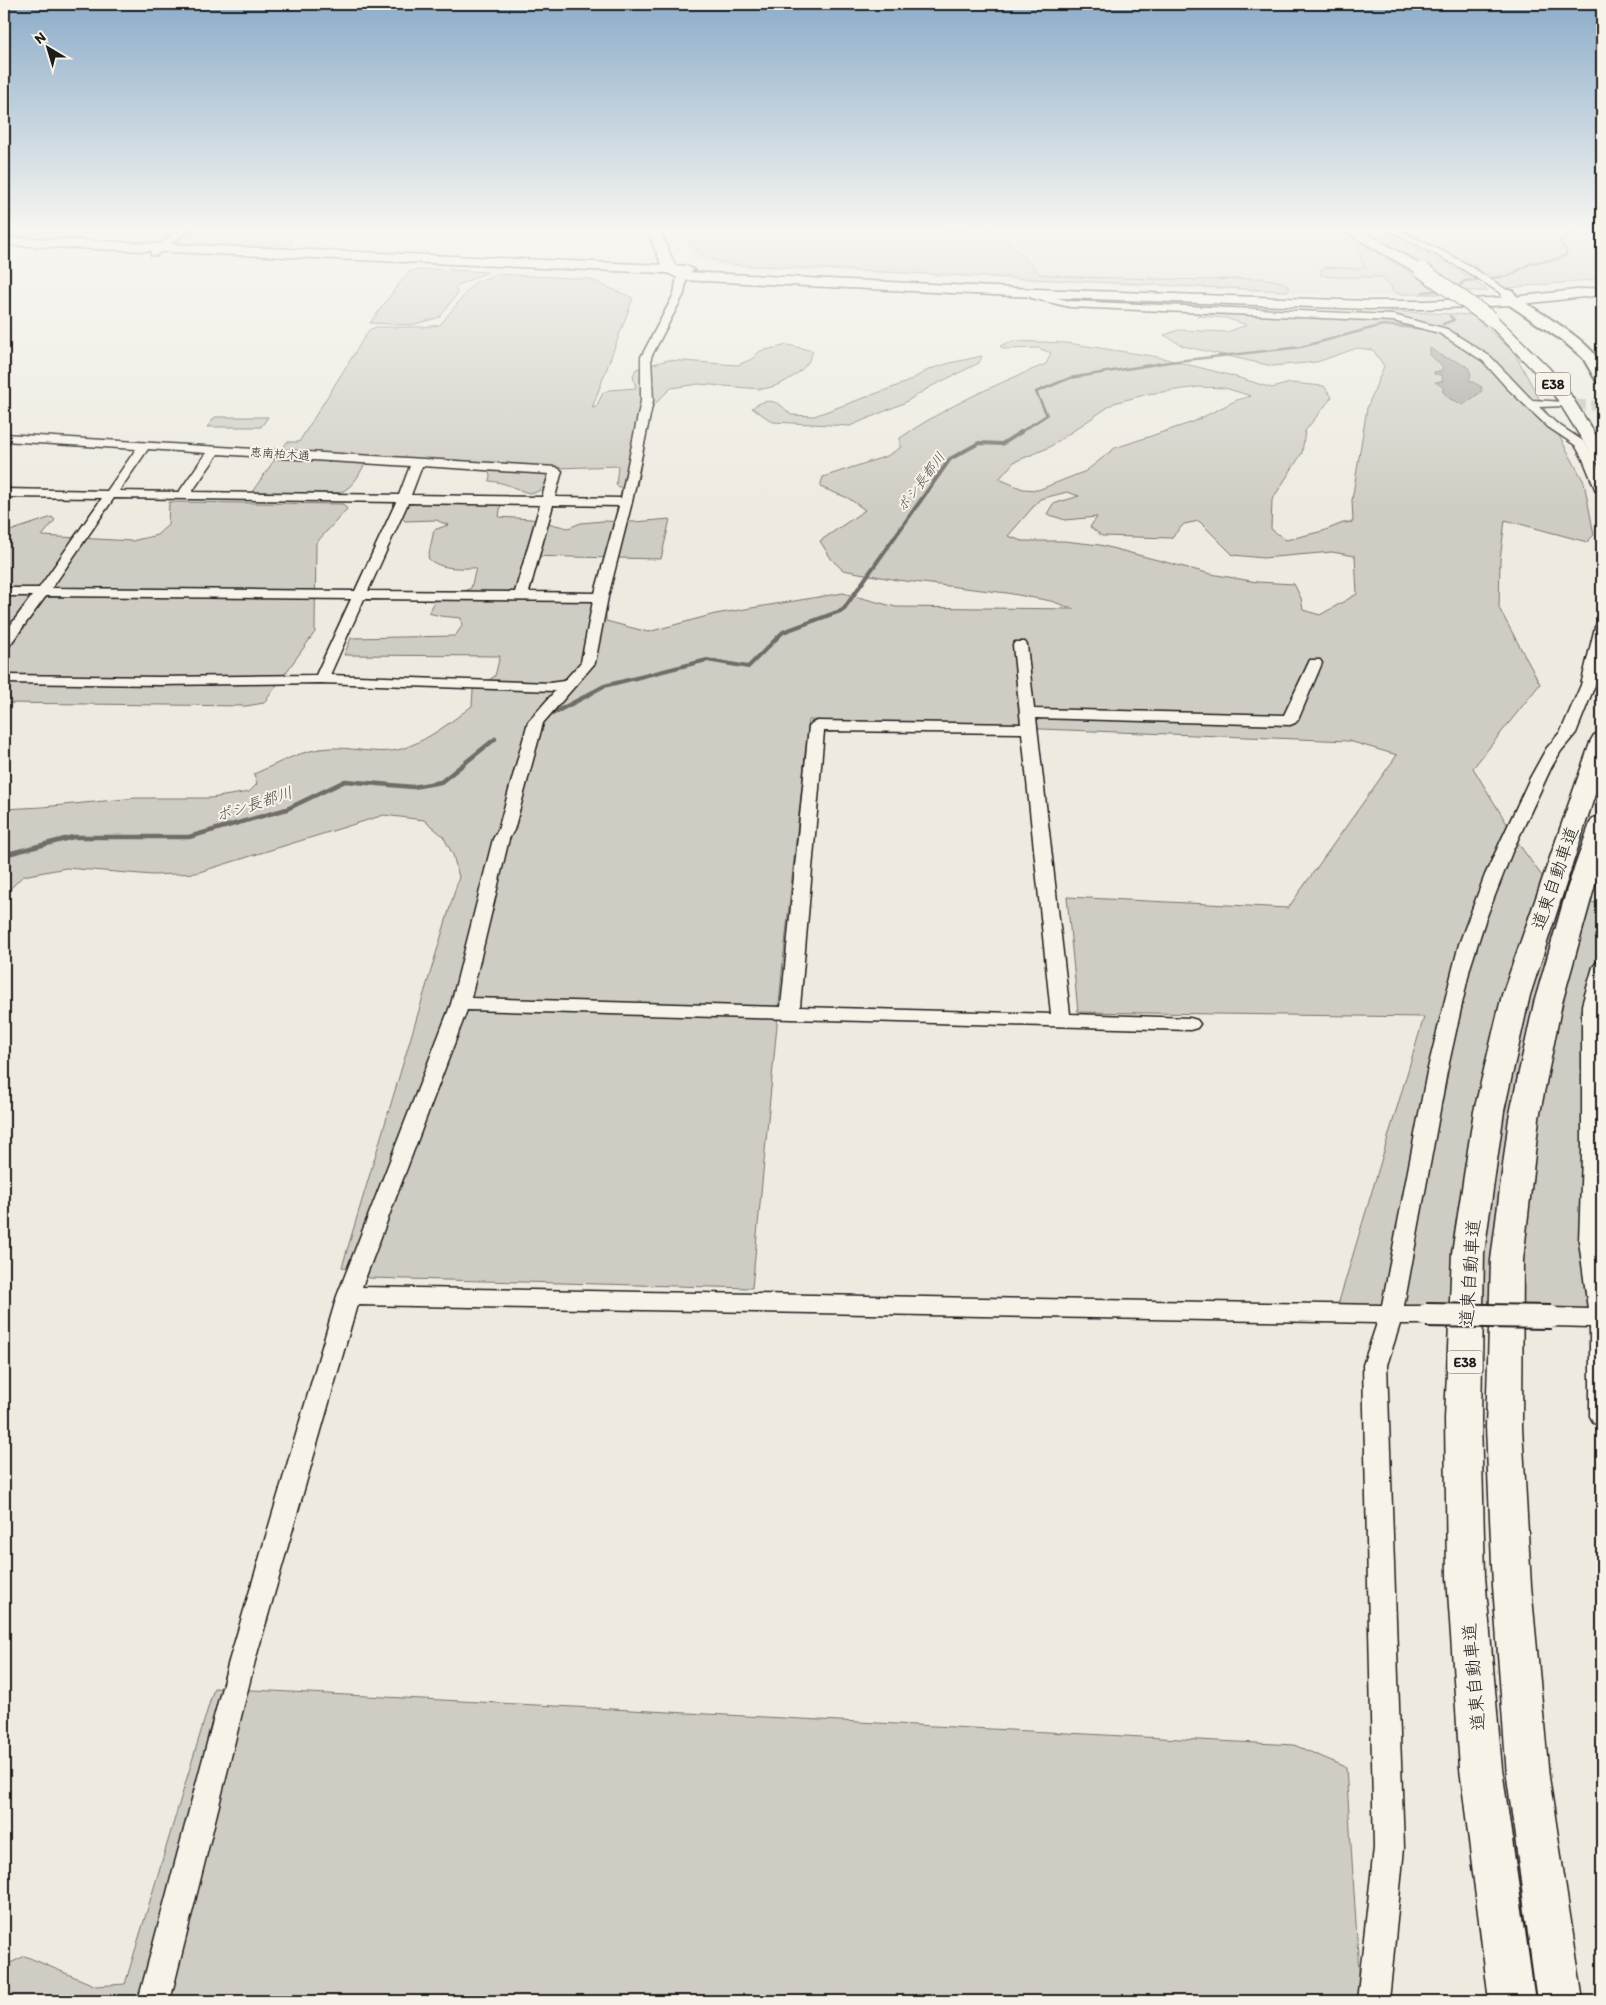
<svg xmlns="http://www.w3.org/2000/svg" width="1606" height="2005" font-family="Itim,'Klee One',sans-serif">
  <rect width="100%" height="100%" fill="#eeeae0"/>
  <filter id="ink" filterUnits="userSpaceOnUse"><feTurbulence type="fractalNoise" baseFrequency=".02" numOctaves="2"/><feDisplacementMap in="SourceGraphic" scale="10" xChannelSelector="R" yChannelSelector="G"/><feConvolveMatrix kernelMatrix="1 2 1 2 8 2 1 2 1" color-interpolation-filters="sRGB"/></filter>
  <g filter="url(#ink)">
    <!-- built -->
    <polygon fill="#dedbd1" points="678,229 1341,229 1414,270 1452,295 1349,296 727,267 704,263 692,256"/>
    <!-- green -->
    <g fill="#cfccc3" stroke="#767470" fill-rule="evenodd">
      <polygon points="191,229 305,229 304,235 292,236 291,248 172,243"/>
      <path d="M683 229H935L939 231 996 229 1040 274 1076 277 1208 280 1261 278 1282 282 1290 288 1288 291 737 265C713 262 689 254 683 229Z"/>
      <polygon points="1456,229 1602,229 1602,279 1497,289 1444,249"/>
      <polygon points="1388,235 1462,272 1488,291 1463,291 1421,261 1394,248 1382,236"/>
      <polygon points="1361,243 1411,273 1440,294 1399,294 1392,291 1392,287 1381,277 1333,277 1321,275 1320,270 1327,267 1359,269 1364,267 1357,245"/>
      <polygon points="434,269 488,272 460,284 456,289 457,294 440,317 412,325 370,323 401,281 410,271"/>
      <path d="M496 274 589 279 633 298 592 408 596 407 603 393 609 390 636 388 633 376 636 369 668 360 738 365 752 359 760 351 788 345 813 351C811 355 809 362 806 365 795 378 776 388 761 389L699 384 671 388 652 407 637 486 621 488 616 485 618 466 558 468C531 513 526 484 489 481L490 476 486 465 368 458C360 472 355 487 339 493L252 492 287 442H299L369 330 376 327H423L440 325 474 283Z"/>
      <path d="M1386 311 1472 315 1514 352 1584 482 1594 535 1587 542 1505 520 1500 560 1499 608 1540 684 1473 768 1523 850 1560 901 1602 903V1318L1551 1317 1338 1305 1424 1017 1078 1012 1067 897 1288 908 1397 755 1349 741 809 720 783 962 752 1288 369 1278 342 1267 459 877 453 855 443 836 424 820 384 815 196 873 153 875 66 868 23 876 4 895V809L42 807 136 798H211L249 792 257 784 254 774C279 763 303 749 330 748 355 747 383 757 407 747 431 738 452 721 472 706L473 690 495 676 500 656 344 655 351 638 455 636 462 626 461 618 440 616 429 613 440 591H465L471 588 476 568C459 568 440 570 428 558L434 530 448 525 436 520 405 521 400 516 408 502 501 503 499 517 531 519 568 528 581 523 603 521 635 522 670 519 661 559 526 556 515 598 594 600 606 606V621L648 632 715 614 843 593 896 607 1074 609 1051 601 1007 593 897 580 843 570 832 560 820 541 865 510 848 498 820 487 823 477 887 456 900 448V438C947 406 994 385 1046 364L1051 353 1038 348 1004 349 1000 346 1013 341 1067 343 1158 357 1233 376 1272 388 1290 383 1324 386 1332 397 1305 431 1302 453 1272 500 1271 529 1286 540 1323 531 1343 523 1353 522 1352 500 1367 408 1384 366 1373 350 1357 348 1317 362 1272 366 1183 346 1164 335 1179 330 1227 332 1247 325 1226 318 1197 316 1203 312 1364 319ZM1198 387 1225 388 1251 396 1237 400 1193 422 1115 448 1086 471 1038 490 1023 489 999 479 1014 462 1048 448 1114 403 1148 394ZM1067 492 1079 496 1053 504 1047 514 1065 520 1097 517 1090 527 1102 536 1171 538 1184 524 1199 521 1233 555 1263 558 1332 552 1355 556 1357 594 1320 615 1303 610 1301 598 1294 584 1257 582 1211 574 1100 545 1064 541H1022L1008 536 1040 499Z"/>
      <path d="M982 356 979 363 930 387 904 403 850 426 773 422 752 408C768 396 779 401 791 415L814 416 905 383 930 369 950 363Z"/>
      <polygon points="215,417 268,417 261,427 207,427"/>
      <polygon points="169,502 343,504 347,509 316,543 315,632 264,703 246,706 4,703 4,533 52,517 55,520 42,536 132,541 157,535 168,525"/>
      <polygon points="214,1688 1294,1745 1346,1767 1361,2001 4,2001 4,1966 25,1956 96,1986 125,1984"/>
    </g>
    <!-- water -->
    <polygon fill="#a6a39d" stroke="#6f6d69" points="1430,348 1443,357 1454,360 1468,367 1471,375 1469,380 1482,387 1481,392 1463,405 1450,399 1443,392 1443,387 1435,382 1443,381 1442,375 1434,374 1434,372 1441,371 1443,367 1430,355"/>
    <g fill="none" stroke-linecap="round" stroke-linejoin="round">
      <!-- stream-far2 -->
      <g stroke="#6f6d69" stroke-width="2.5">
        <polyline points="1453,288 1458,288 1464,281 1509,276 1531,263 1558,259 1566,255 1566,251 1559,239 1584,229"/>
        <polyline points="1423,292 1442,290"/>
        <polyline points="1443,324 1454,320 1450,316"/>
        <polyline points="1019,433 1047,415 1036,392 1070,378 1169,362 1301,347 1383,325 1426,329"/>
      </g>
      <!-- stream-far1 -->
      <polyline stroke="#6f6d69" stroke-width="4" points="589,694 604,686 707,660 748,667 783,632 843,610 950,459 979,443 1002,444 1021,432"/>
      <!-- stream -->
      <g stroke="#6f6d69" stroke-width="4.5">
        <polyline points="544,718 592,693"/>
        <polyline points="4,855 73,837 189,837 287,809 345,781 413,787 441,782 495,739"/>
      </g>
      <!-- street-tunnel -->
      <polyline stroke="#c4c1b9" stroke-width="10" stroke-dasharray="10 5" stroke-linecap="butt" points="1561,404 1602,406"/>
      <defs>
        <g id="street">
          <polygon points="180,229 190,229 157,255 151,255 151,251"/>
          <polygon points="1387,229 1398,229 1467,264 1513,294 1508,297 1505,296 1461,268"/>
          <path d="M687 267 692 270 687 276 684 294 651 357 653 401 632 502 608 597 595 663 543 723 514 830 509 839 471 998 781 1007 809 726 812 723 817 721 1021 724 1013 645 1015 642H1025L1027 645 1034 709 1284 715 1310 660H1320L1322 663 1298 720 1295 723 1290 725 1036 718 1070 1014 1190 1018 1197 1020 1200 1024 1197 1028 1190 1030 467 1010 362 1287 1382 1305 1427 1072 1459 944 1485 875 1530 778 1546 749 1561 731 1581 685 1595 627 1597 624 1602 623V656L1595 685 1576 733 1561 751 1551 768 1512 852 1485 921 1470 968 1447 1072 1404 1306H1426L1434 1309 1437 1315 1434 1321 1426 1324H1400L1387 1365 1404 1848 1389 2001H1357L1374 1848 1363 1365 1377 1323 357 1305 255 1661 170 2001H138L229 1661 337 1296 451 1004 493 839 498 830 528 722 555 691 321 683 160 685 4 683V675L160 677 316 675 351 599 46 596 9 646 4 647V634L32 596H4V588H39L102 498 4 497V489L107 491 136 449 4 441V434L556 467 562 471 555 497 621 498 641 401V357L674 294 677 276 684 268ZM148 449 206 453 179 492 119 491ZM218 454 410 466 399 495 192 492ZM422 466 549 474 542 497 411 495ZM114 498 396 502 355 591 52 588ZM408 503 540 505 515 592 368 591ZM553 505 619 506 595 593 529 592ZM364 599 593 601 581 662 564 681 549 683 330 675ZM824 731 1022 733 1051 1014 800 1007Z"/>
          <polygon points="1036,290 1039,291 1041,294 1070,301 1393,315 1447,329 1491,357 1532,400 1565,402 1567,404 1565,406 1539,407 1556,423 1583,441 1595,459 1602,477 1602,495 1596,491 1583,459 1575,445 1548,427 1507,388 1483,361 1439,333 1393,321 1070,307 1031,298 1031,293"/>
          <polygon points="1602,961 1602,998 1600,1005 1602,1426 1594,1423 1590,1416 1590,1327 1551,1326 1543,1323 1540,1317 1543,1311 1551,1308 1588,1309 1579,1241 1582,1155 1582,1005 1593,967 1596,963"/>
        </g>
        <path id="secondary" d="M1508 290 1513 291 1518 298C1540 313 1590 340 1601 364 1604 370 1602 377 1602 384L1597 382 1583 358 1563 341 1508 304 1501 296 1503 291Z"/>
        <polygon id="primary" points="4,237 687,266 694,270 687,274 4,245"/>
        <g id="highway">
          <polygon points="647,229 659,229 676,267 685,272 1036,289 1368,301 1424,301 1513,297 1602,287 1602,295 1513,305 1424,309 1368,309 1036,297 682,280 665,272 663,269"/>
          <polygon points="1345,229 1360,229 1429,270 1427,273 1417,273 1346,232"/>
          <polygon points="1491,315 1496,316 1549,368 1570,394 1602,445 1602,463 1596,462 1557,399 1537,374 1486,322 1484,319 1486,316"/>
          <polygon points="1602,733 1602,773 1530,995 1504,1111 1484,1253 1481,1419 1485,1577 1502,1769 1535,2001 1489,2001 1460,1769 1447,1577 1445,1419 1452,1253 1474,1111 1502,995 1591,740 1594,735"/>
          <polygon points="1602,816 1602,860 1562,1003 1539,1118 1523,1260 1522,1427 1531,1586 1549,1777 1583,2001 1537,2001 1507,1777 1493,1586 1486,1427 1491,1260 1509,1118 1534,1003 1567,889 1590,823 1593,818"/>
        </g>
      </defs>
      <!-- street casing -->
      <use href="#street" stroke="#1c1c1c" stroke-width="3"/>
      <!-- secondary casing -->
      <use href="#secondary" stroke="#1c1c1c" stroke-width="4"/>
      <!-- primary casing -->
      <use href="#primary" stroke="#1c1c1c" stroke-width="3"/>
      <!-- highway casing -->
      <use href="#highway" stroke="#1c1c1c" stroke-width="3"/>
      <!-- street -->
      <use href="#street" fill="#f7f3e8" fill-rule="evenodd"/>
      <!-- secondary -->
      <use href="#secondary" fill="#f7f3e8" fill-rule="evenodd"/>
      <!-- primary -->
      <use href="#primary" fill="#f7f3e8" fill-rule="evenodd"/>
      <!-- highway -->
      <use href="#highway" fill="#f7f3e8" fill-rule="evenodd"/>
      <defs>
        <polyline id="street-bridge" points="1426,1315 1551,1317"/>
        <polyline id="highway-bridge" points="1422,270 1491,319"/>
      </defs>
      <!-- street-bridge casing -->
      <use href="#street-bridge" stroke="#1c1c1c" stroke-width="26" stroke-linecap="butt"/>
      <!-- highway-bridge casing -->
      <use href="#highway-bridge" stroke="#1c1c1c" stroke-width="17" stroke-linecap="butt"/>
      <!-- street-bridge -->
      <use href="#street-bridge" stroke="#f7f3e8" stroke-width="22"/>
      <!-- highway-bridge -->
      <use href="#highway-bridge" stroke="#f7f3e8" stroke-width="15"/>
    </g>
  </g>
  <!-- sky -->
  <linearGradient id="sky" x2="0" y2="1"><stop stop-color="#8dadca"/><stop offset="0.45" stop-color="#f7f6f1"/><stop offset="1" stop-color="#f7f6f1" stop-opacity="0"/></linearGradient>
  <rect width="1606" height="509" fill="url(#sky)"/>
  <g text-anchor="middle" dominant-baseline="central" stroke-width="4" stroke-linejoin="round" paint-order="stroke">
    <!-- far-street labels -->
    <g font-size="12" fill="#1c1c1c" stroke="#f7f3e8">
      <text transform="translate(280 454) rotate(4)">恵南柏木通</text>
    </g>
    <!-- shield labels -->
    <g fill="#f7f3e8" stroke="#5e5c59" stroke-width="1">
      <rect x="1535.5" y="372.5" width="35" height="23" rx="4"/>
      <rect x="1447.5" y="1350.5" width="35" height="23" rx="4"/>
    </g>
    <g font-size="14" font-weight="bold" fill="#1c1c1c">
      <text x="1553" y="384">E38</text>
      <text x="1465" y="1362">E38</text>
    </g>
    <!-- far-water labels -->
    <g font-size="14" font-style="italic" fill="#535250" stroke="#f7f3e8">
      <text transform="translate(921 482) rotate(-53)">ポシ長都川</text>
    </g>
    <!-- water labels -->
    <g font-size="16" font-style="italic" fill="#535250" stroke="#f7f3e8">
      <text transform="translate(254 804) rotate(-18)">ポシ長都川</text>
    </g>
    <!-- near-street labels -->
    <g font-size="18" fill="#1c1c1c" stroke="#f7f3e8">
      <text transform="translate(1555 878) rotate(-71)">道東自動車道</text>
      <text transform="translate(1470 1273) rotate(-86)">道東自動車道</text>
      <text transform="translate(1474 1677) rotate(-95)">道東自動車道</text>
    </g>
  </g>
  <!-- margin -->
  <rect width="1606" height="2005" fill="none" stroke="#f7f3e8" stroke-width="20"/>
  <rect x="10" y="10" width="1586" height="1985" fill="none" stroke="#1c1c1c" stroke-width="2" filter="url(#ink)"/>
  <!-- north arrow -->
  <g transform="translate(48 48) rotate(322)" stroke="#f7f3e8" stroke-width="4" paint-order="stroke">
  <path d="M0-4L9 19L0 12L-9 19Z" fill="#1c1c1c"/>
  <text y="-8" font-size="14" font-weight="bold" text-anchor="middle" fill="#1c1c1c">N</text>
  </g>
</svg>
